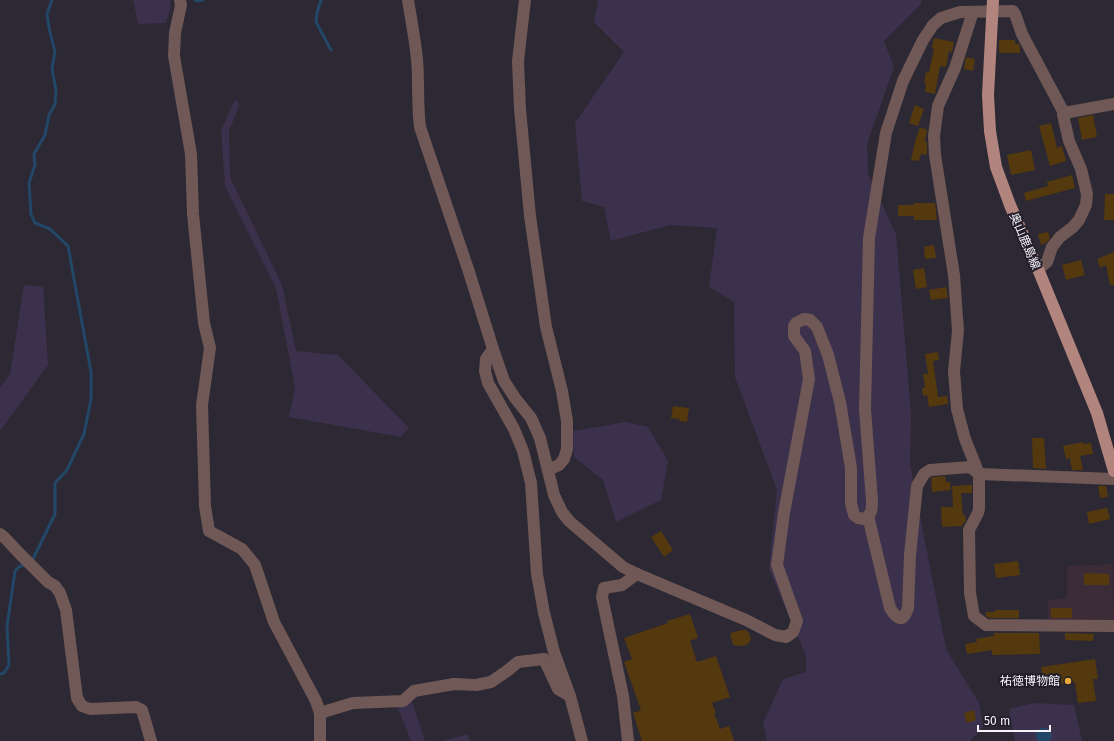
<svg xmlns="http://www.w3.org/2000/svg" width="1114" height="741" font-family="'Fira Sans','Noto Sans JP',sans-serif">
  <rect width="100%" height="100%" fill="#2c2834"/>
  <!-- commercial -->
  <polygon fill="#3c2c37" points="1113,564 1114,621 1047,623 1048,600 1067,598 1067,566"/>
  <!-- green -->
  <g fill="#3c314c">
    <polygon points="133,0 170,0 171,6 166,23 138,24"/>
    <polygon points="598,0 921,0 921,4 884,41 894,67 867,144 868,174 896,234 911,414 910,464 946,649 979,703 983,727 970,741 767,741 763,723 783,679 806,672 806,656 769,569 777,490 735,377 734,302 709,287 717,228 670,225 611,241 604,207 582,201 575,123 624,52 594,22"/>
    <polygon points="237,100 239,106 229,131 230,177 282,285 296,351 338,355 409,428 401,437 289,417 295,388 276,288 225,186 221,130 234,101"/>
    <polygon points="24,285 43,287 48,365 0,431 0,388 10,374"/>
    <polygon points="626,422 648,427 668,461 661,500 616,522 603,480 574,457 573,431"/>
    <polygon points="411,699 425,741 411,741 396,703"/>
    <polygon points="1033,703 1074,705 1082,741 1015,741 1009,709"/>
    <polygon points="468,734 470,741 442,741"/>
  </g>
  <!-- water -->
  <path fill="#234767" d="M1041 728H1044L1050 730 1052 736 1050 741H1038C1034 736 1036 731 1041 728Z"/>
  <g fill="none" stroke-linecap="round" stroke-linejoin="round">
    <!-- stream -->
    <g stroke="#234767" stroke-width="3">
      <polyline points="195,0 197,1 203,0"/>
      <polyline points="321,0 317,13 316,22 331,50"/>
      <polyline points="32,561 55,514 55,483 67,470 84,434 91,399 91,372 68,246 50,229 35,223 31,214 29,183 35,165 34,154 45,135 49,115 55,104 56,90 52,69 55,52 49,28 47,14 52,0"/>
      <polyline points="0,674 4,673 9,665 7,626 15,571 20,566 26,565"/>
    </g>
  </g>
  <!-- building -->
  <g fill="#54390e">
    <polygon points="934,38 954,42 952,52 949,51 946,67 940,66 935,94 925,92 926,83 924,83 926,72 929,73 930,67 934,49 932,48"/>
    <polygon points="999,40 1015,40 1015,44 1019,44 1020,46 1020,53 999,53"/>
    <polygon points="966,57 975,59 973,71 964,69"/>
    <polygon points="915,105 924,109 918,126 909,123"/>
    <polygon points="1093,115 1097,137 1082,140 1078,118"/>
    <polygon points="1051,123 1057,148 1062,146 1066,161 1050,166 1039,126"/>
    <polygon points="920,127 927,130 925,142 927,142 927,155 921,154 919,161 911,160 915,142"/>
    <polygon points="1031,150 1035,170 1011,175 1007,155"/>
    <polygon points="1072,175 1075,188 1026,201 1024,193 1048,186 1047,182"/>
    <polygon points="1105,194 1114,194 1114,220 1104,220"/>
    <polygon points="914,203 935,203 937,220 914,220 914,216 898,216 898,205 914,205"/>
    <polygon points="1048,232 1050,238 1046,243 1041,245 1038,234"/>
    <polygon points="934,245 936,258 925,259 924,247"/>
    <polygon points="1114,252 1114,285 1110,285 1106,265 1100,268 1097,259"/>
    <polygon points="1081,260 1085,275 1066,280 1062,265"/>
    <polygon points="924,268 927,287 916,289 913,270"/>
    <polygon points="946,287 948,298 931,300 929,290"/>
    <polygon points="938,352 939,360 933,361 938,397 947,396 948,404 929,407 927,395 923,396 922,388 925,388 923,374 928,374 925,354"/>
    <polygon points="673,406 689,408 687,422 679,421 680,419 671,418"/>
    <polygon points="1032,438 1044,438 1046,469 1033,468"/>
    <polygon points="1083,442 1083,444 1091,443 1093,454 1080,456 1083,470 1072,470 1070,458 1066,459 1063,446"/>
    <polygon points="945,476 946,482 950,482 951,490 932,492 931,478 933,477"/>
    <polygon points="972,485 972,493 961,493 963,515 965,515 966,520 962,526 942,527 941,507 953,507 952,486"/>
    <polygon points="1098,486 1106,486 1108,497 1100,498"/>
    <polygon points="1107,508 1110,519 1089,524 1087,512"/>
    <polygon points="661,531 673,550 664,557 651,537"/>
    <polygon points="1018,561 1020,575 996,578 994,564"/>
    <polygon points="1084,573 1109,574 1109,585 1084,585"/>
    <rect x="1051" y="608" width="21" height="10"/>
    <polygon points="995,610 1019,610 1019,618 989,618 986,616 986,612 995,612"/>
    <polygon points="690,614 698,638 690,641 697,662 716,656 730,697 712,703 716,713 714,713 720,729 729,726 734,741 642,741 633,713 641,710 624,662 632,659 624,638 668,623 667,621"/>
    <polygon points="742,630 746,630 749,633 751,638 749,643 746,645 740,646 733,645 730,633"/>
    <polygon points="994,633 1039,633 1040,654 992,655 992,650 967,654 965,644 977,642 976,639 994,636"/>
    <polygon points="1065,633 1094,634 1093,641 1065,640"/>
    <polygon points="1095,659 1098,679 1093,679 1096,701 1078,703 1075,682 1044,686 1041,667"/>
    <polygon points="974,710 976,720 967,723 964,713"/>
  </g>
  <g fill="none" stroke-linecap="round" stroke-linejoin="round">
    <!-- minor -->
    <g stroke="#6f5855" stroke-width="12">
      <polyline points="180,0 181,5 175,33 174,56 191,154 193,214 204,323 210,348 202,405 205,506 209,531 242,549 255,565 274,622 316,701 320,713 320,741"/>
      <path d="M408 0C411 19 415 39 417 59 419 81 417 104 420 127L469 272 493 349 504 381 515 398 531 418 540 438 554 495 562 512 569 521 623 567 637 574 746 620 775 635 786 637 793 632 797 621 777 565 784 513 809 379 805 351 794 336V326L796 323 804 319 810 320 817 327 828 355 840 402 851 468V503L854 515 858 518 864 519C872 514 872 510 872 501L865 409 869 238 886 133 903 81 923 40 933 25 941 18 960 12 1013 11 1015 14 1022 34 1064 113"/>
      <polyline points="525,0 518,61 520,109 530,216 546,327 562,391 567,421 567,449 564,459 559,465 548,470"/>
      <polyline points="970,12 971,18 955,68 938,106 934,136 935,155 954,275 958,331 954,371 957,409 965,439 979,474 979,509 978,513 969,530 970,593 974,616 986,625 1114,626"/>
      <polyline points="1038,269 1047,262 1052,247 1060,237 1073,227 1079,220 1086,205 1087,194 1081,169 1069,141 1063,115 1064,113 1114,104"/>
      <polyline points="493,349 486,359 485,371 488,383 514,429 523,451 531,483 537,574 544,613 554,652 570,696 582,741"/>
      <path d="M868 516 890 608C897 620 903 623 908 608L910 555 917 486 924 474 930 470 970 467 979 474 1114 479"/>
      <polyline points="0,534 5,538 19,553 48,582 55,586 60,593 66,610 77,698 82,706 90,709 136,707 142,710 151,741"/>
      <polyline points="320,713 353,703 403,701 414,691 454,684 476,685 491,682 507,671 518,662 544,659 558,689 570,696"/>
      <polyline points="628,741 623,696 602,597 604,588 622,585 637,574"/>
    </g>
    <!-- major -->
    <polyline stroke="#b2847e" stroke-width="12" points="993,0 988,95 990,131 996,167 1010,205 1038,269 1097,413 1114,471"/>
  </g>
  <!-- markers -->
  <circle fill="#eaaa39" stroke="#221e2a" stroke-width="1.5" cx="1068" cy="681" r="4"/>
  <g text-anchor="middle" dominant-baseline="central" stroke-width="4" stroke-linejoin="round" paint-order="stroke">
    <!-- street labels -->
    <g font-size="12" fill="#f6f3fb" stroke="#221e2a">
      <text transform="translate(1025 241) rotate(67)">奥山鹿島線</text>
    </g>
    <!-- poi labels -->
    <g font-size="12" fill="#f6f3fb" stroke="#221e2a" text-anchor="end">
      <text x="1060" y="681">祐徳博物館</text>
    </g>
  </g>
  <!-- scale -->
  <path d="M978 725v6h72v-6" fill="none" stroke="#f6f3fb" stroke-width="2"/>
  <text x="984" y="725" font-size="12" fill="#f6f3fb" stroke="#221e2a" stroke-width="3" paint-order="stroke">50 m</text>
</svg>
